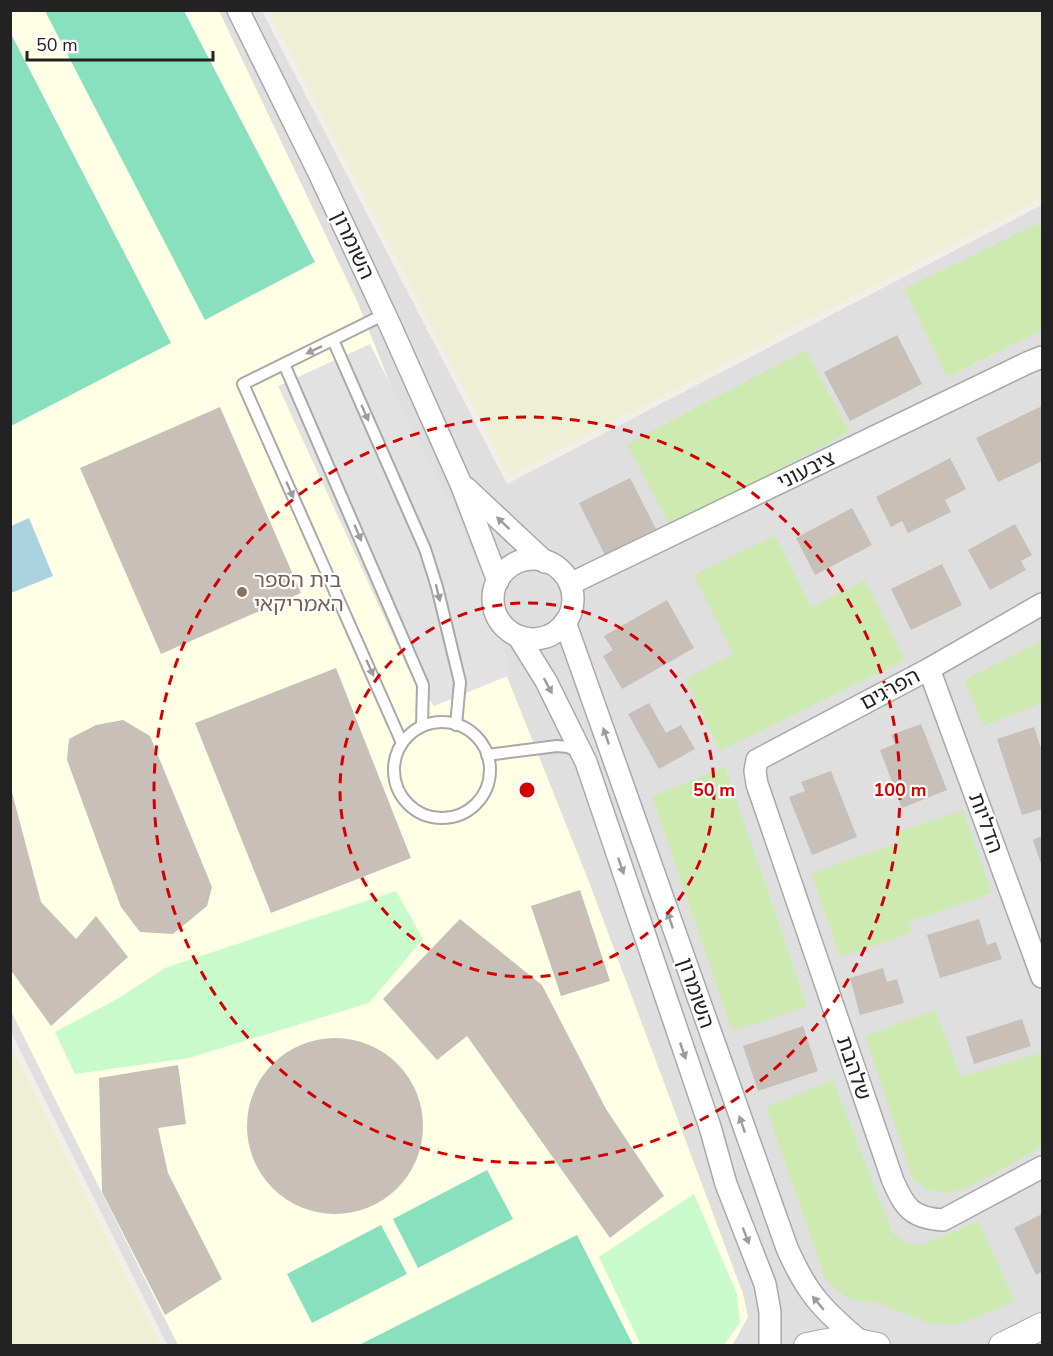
<svg xmlns="http://www.w3.org/2000/svg" width="1053" height="1356" font-family="'Nunito Sans','Noto Sans Hebrew',sans-serif">
  <rect width="100%" height="100%" fill="#f2efe9"/>
  <!-- residential -->
  <polygon fill="#e0dfdf" points="11,11 262,11 507,484 1042,205 1042,1345 167,1345 11,1032"/>
  <!-- education -->
  <polygon fill="#ffffe5" points="11,11 219,11 357,301 589,882 743,1294 748,1317 732,1346 178,1345 11,1011"/>
  <!-- farmland -->
  <g fill="#eef0d5">
    <polygon points="268,11 1042,11 1042,198 509,476"/>
    <polygon points="11,1045 161,1345 11,1345"/>
  </g>
  <!-- grass -->
  <g fill="#cdebb0">
    <polygon points="1039,223 1042,231 1042,330 947,377 904,289"/>
    <polygon points="806,350 849,432 670,526 627,444"/>
    <polygon points="775,535 811,607 865,580 905,660 720,751 685,678 733,654 694,575"/>
    <polygon points="1041,641 1042,703 983,726 964,680"/>
    <polygon points="725,767 807,1007 732,1031 652,796"/>
    <polygon points="963,810 992,893 908,922 911,933 840,957 811,873 899,843 895,833"/>
    <path d="M935 1010 961 1077 1042 1052V1146C1023 1157 967 1192 947 1193 933 1193 924 1187 913 1180L865 1036Z"/>
    <polygon points="833,1080 892,1232 905,1243 918,1246 978,1221 1015,1301 963,1323 947,1325 929,1323 879,1303 853,1300 838,1291 825,1278 766,1107"/>
  </g>
  <!-- park -->
  <g fill="#c8facc">
    <polygon points="396,891 423,939 369,1003 189,1058 75,1074 55,1032 119,998 165,968"/>
    <polygon points="694,1194 737,1294 740,1322 724,1345 641,1345 599,1257"/>
  </g>
  <!-- pitch -->
  <g fill="#88e0be">
    <polygon points="45,11 184,11 315,262 205,320"/>
    <polygon points="10,32 171,343 11,426 10,426"/>
    <polygon points="487,1170 513,1219 418,1268 393,1219"/>
    <polygon points="381,1225 407,1274 312,1323 287,1274"/>
    <polygon points="577,1235 633,1345 359,1345"/>
  </g>
  <!-- parking -->
  <polygon fill="#e2e2e2" points="370,344 451,504 485,581 494,619 504,646 510,675 434,706 408,669 278,386"/>
  <!-- water -->
  <polygon fill="#aad3df" points="29,518 53,576 11,593 11,526"/>
  <!-- building -->
  <g fill="#c7bfb8">
    <polygon points="897,335 922,384 850,421 824,372"/>
    <polygon points="1042,406 1042,461 998,482 976,438"/>
    <polygon points="220,407 301,593 161,654 80,468"/>
    <polygon points="950,458 966,489 945,500 951,512 908,533 902,521 891,527 876,497"/>
    <polygon points="630,478 656,529 605,555 579,503"/>
    <polygon points="852,508 872,545 815,575 796,538"/>
    <polygon points="1015,524 1032,555 1021,561 1026,570 990,590 968,550"/>
    <polygon points="942,564 962,605 911,630 891,589"/>
    <polygon points="667,600 694,648 622,689 603,656 613,650 604,636"/>
    <polygon points="336,668 411,858 271,913 195,723"/>
    <polygon points="649,703 666,733 681,725 695,749 659,769 628,714"/>
    <polygon points="123,720 150,736 212,887 207,906 173,934 140,932 121,907 67,760 69,739 96,725"/>
    <polygon points="921,724 947,790 902,808 880,750 895,744 891,735"/>
    <polygon points="1034,727 1041,748 1042,748 1042,809 1022,815 997,739"/>
    <polygon points="831,771 857,837 812,855 789,797 805,791 801,782"/>
    <polygon points="10,785 41,902 76,939 96,916 128,957 51,1026 10,969"/>
    <polygon points="1042,836 1042,867 1033,840"/>
    <polygon points="580,890 610,981 561,996 531,906"/>
    <polygon points="460,919 542,985 606,1109 664,1196 610,1238 467,1036 437,1060 383,999"/>
    <polygon points="979,919 987,945 996,942 1002,959 940,978 927,935"/>
    <polygon points="883,968 887,982 897,979 904,1003 860,1015 850,978"/>
    <polygon points="1022,1019 1031,1046 974,1064 966,1037"/>
    <polygon points="803,1026 818,1071 758,1091 743,1046"/>
    <circle cx="335" cy="1126" r="88"/>
    <polygon points="178,1065 186,1124 158,1128 168,1173 222,1279 165,1315 102,1192 99,1078"/>
    <polygon points="1042,1214 1042,1272 1036,1275 1014,1228"/>
  </g>
  <g fill="none" stroke-linecap="round" stroke-linejoin="round">
    <defs>
      <g id="service">
        <polyline points="385,314 243,384 402,743"/>
        <polyline points="333,340 425,549 437,587 460,682 456,725"/>
        <polyline points="284,364 423,685 422,726"/>
        <circle cx="442" cy="770" r="48"/>
        <polyline points="487,755 557,746 568,747 578,752"/>
      </g>
      <g id="minor">
        <polyline points="238,10 319,173 390,325 461,484 498,581"/>
        <polyline points="466,488 545,562"/>
        <circle cx="533" cy="599" r="40"/>
        <polyline points="570,584 1027,363 1042,357"/>
        <path d="M1042 604 929 669 757 760 755 771 757 784 893 1181C905 1208 912 1218 943 1220L1042 1167"/>
        <path d="M565 622 787 1248C807 1294 823 1310 861 1342"/>
        <polyline points="518,636 546,681 586,762 710,1127 726,1184 765,1284 770,1312 770,1346"/>
        <polyline points="929,669 1042,977"/>
      </g>
      <g id="tertiary">
        <polyline points="807,1346 843,1339 877,1346"/>
        <polyline points="1002,1346 1042,1326"/>
      </g>
    </defs>
    <!-- service casing -->
    <use href="#service" stroke="#a9a9a9" stroke-width="14"/>
    <!-- minor casing -->
    <use href="#minor" stroke="#a9a9a9" stroke-width="24"/>
    <!-- tertiary casing -->
    <use href="#tertiary" stroke="#a9a9a9" stroke-width="28"/>
    <!-- service -->
    <use href="#service" stroke="#fff" stroke-width="10"/>
    <!-- minor -->
    <use href="#minor" stroke="#fff" stroke-width="21"/>
    <!-- tertiary -->
    <use href="#tertiary" stroke="#fff" stroke-width="26"/>
  </g>
  <!-- one-way arrows -->
  <defs><path id="oneway-solid" d="M-6-.8H1V-3.2L6.5 0L1 3.2V.8H-6Z" transform="scale(1.5)"/></defs>
  <g fill="#9c9c9c">
    <use href="#oneway-solid" transform="translate(314 350) rotate(154)"/>
    <use href="#oneway-solid" transform="translate(365 413) rotate(66)"/>
    <use href="#oneway-solid" transform="translate(290 490) rotate(66)"/>
    <use href="#oneway-solid" transform="translate(503 523) rotate(-137)"/>
    <use href="#oneway-solid" transform="translate(358 533) rotate(67)"/>
    <use href="#oneway-solid" transform="translate(438 593) rotate(76)"/>
    <use href="#oneway-solid" transform="translate(370 668) rotate(66)"/>
    <use href="#oneway-solid" transform="translate(548 686) rotate(62)"/>
    <use href="#oneway-solid" transform="translate(606 736) rotate(-109)"/>
    <use href="#oneway-solid" transform="translate(621 866) rotate(71)"/>
    <use href="#oneway-solid" transform="translate(670 920) rotate(-109)"/>
    <use href="#oneway-solid" transform="translate(683 1051) rotate(71)"/>
    <use href="#oneway-solid" transform="translate(742 1124) rotate(-109)"/>
    <use href="#oneway-solid" transform="translate(746 1236) rotate(69)"/>
    <use href="#oneway-solid" transform="translate(818 1303) rotate(-130)"/>
  </g>
  <!-- distance rings -->
  <g fill="none" stroke="#d40000" stroke-width="3" stroke-dasharray="10 8">
    <circle cx="527" cy="790" r="187"/>
    <circle cx="527" cy="790" r="373"/>
  </g>
  <!-- markers -->
  <circle fill="#8d6e63" stroke="#fff" stroke-width="2" cx="242" cy="592" r="6"/>
  <g text-anchor="middle" dominant-baseline="central" stroke-width="4.5" stroke-linejoin="round" paint-order="stroke">
    <!-- street labels -->
    <g font-size="21" fill="#222" stroke="#fff">
      <text transform="translate(353 245) rotate(65)">השומרון</text>
      <text transform="translate(806 470) rotate(-26)">ציבעוני</text>
      <text transform="translate(890 689) rotate(-28)">הפרגים</text>
      <text transform="translate(986 823) rotate(70)">הדליות</text>
      <text transform="translate(696 993) rotate(71)">השומרון</text>
      <text transform="translate(854 1068) rotate(71)">שלהבת</text>
    </g>
    <!-- education labels -->
    <g font-size="21" fill="#785e54" stroke="#fff" text-anchor="start">
      <text x="254" y="580">בית הספר<tspan x="254" dy="24">האמריקאי</tspan></text>
    </g>
  </g>
  <circle cx="527" cy="790" r="9" fill="#d40000" stroke="#fff" stroke-width="3"/>
  <g font-size="18" text-anchor="middle" font-weight="bold" fill="#d40000" stroke="#fff" stroke-width="4.5" stroke-linejoin="round" paint-order="stroke">
    <text x="714" y="796">50 m</text>
    <text x="900" y="796">100 m</text>
  </g>
  <!-- border -->
  <rect width="1053" height="1356" fill="none" stroke="#222222" stroke-width="24"/>
  <!-- scale -->
  <path d="M27 51v9h186v-9" fill="none" stroke="#222222" stroke-width="3"/>
  <text x="36" y="51" font-size="18" fill="#222222" stroke="#ffffff" stroke-width="4.5" paint-order="stroke">50 m</text>
</svg>
